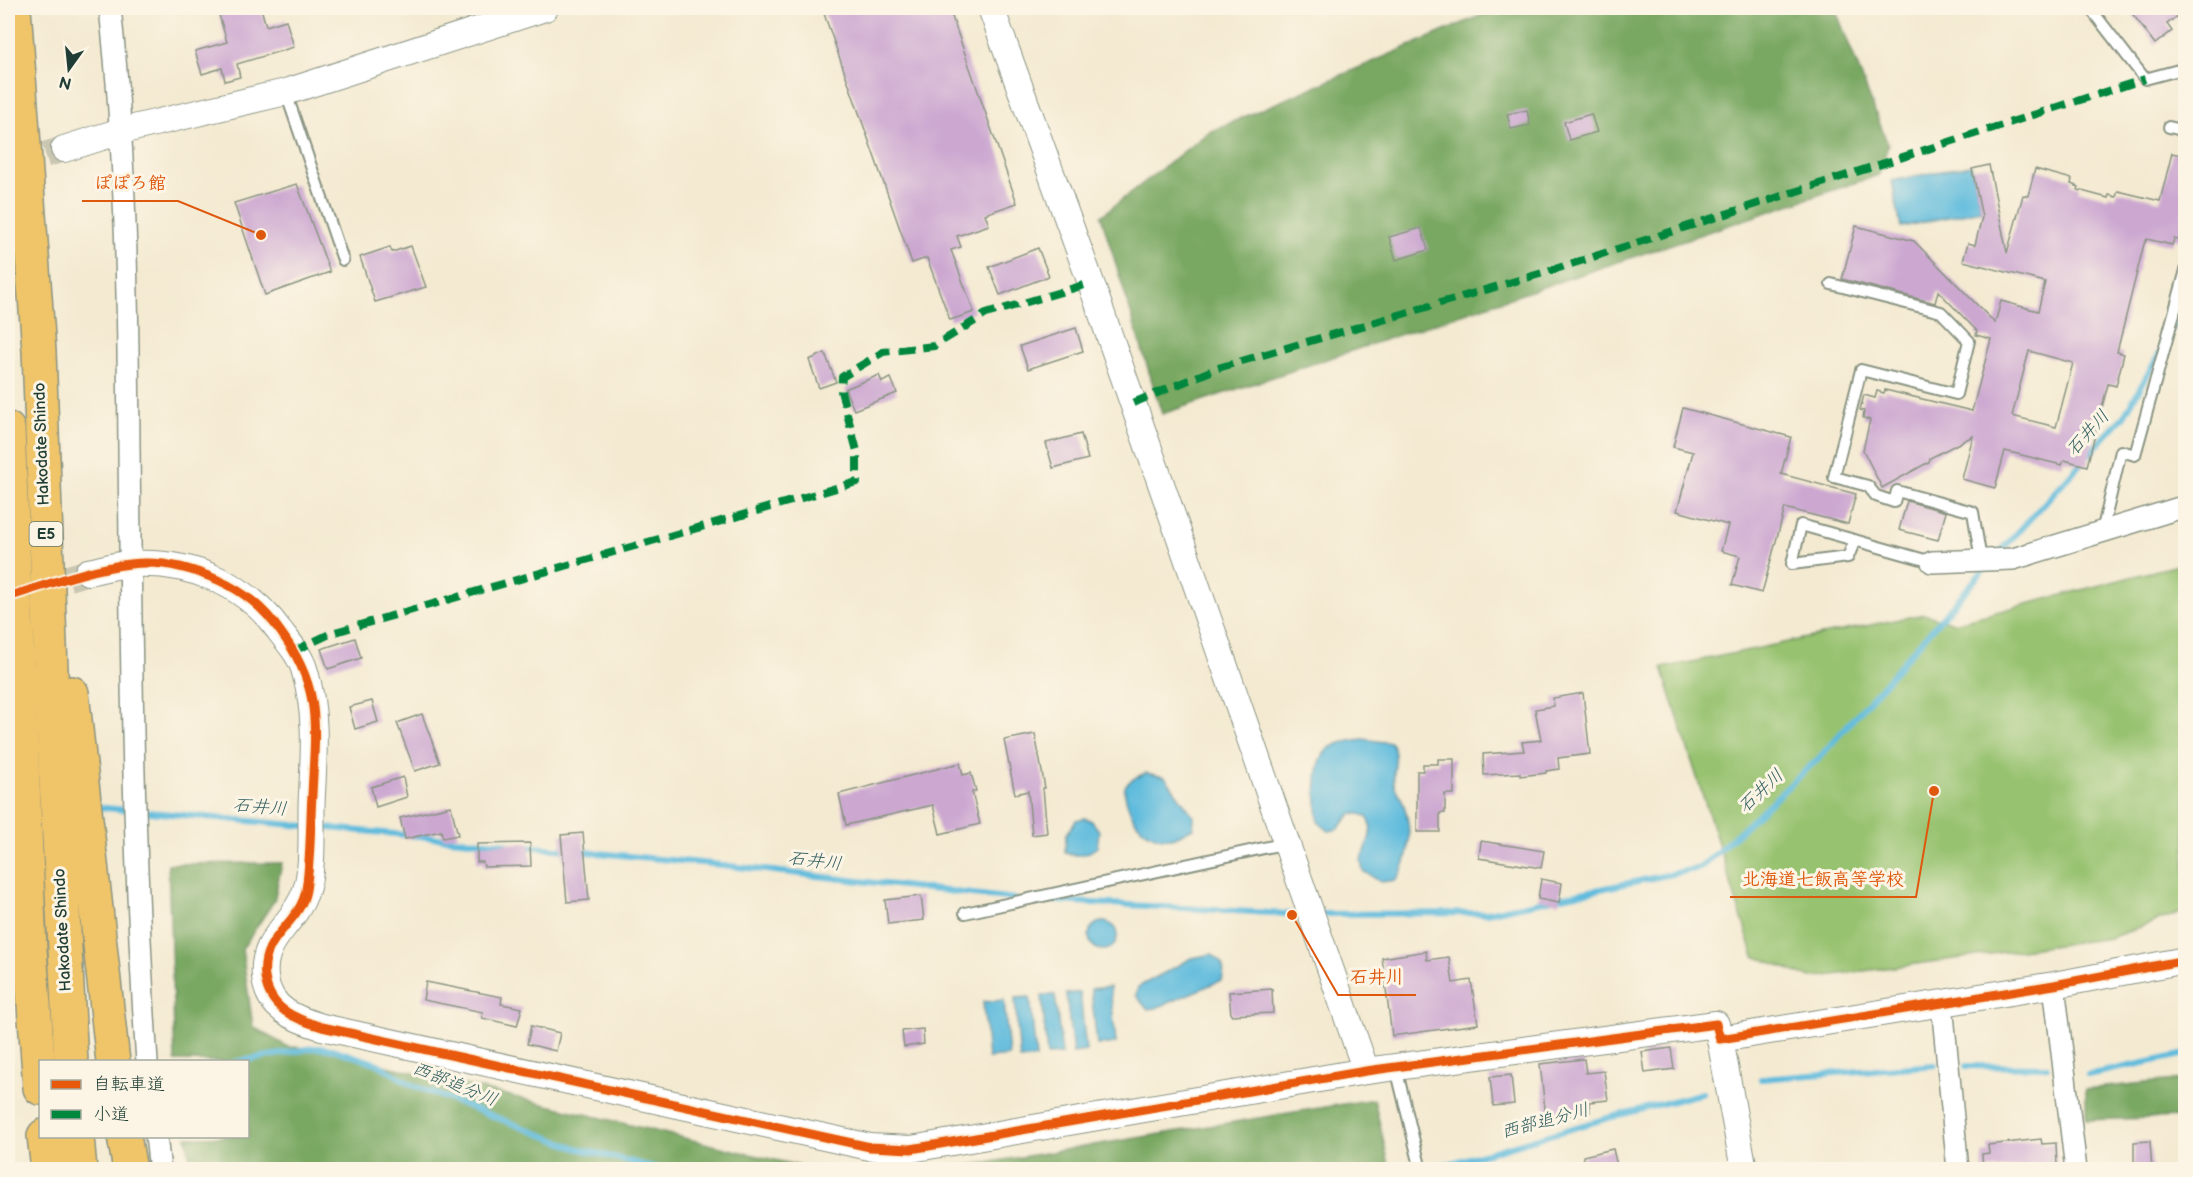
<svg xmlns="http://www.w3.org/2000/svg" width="2193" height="1177" font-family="'Balsamiq Sans','Klee One',sans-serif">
  <rect width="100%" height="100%" fill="#fcf5e5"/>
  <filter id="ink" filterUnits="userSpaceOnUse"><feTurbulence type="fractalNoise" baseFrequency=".0167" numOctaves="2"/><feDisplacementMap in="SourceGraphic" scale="12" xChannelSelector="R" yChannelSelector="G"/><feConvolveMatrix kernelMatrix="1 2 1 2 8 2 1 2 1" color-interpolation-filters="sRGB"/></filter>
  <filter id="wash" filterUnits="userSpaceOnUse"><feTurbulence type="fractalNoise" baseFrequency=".008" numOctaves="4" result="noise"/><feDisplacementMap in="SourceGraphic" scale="24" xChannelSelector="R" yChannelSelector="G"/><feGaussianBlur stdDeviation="1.35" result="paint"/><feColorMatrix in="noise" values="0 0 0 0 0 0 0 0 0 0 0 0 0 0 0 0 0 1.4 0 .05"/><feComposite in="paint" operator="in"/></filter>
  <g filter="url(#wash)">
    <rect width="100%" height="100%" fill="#f4ead2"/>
    <!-- green -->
    <polygon fill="#97c26f" stroke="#5b8052" stroke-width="1.5" points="2185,563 2185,911 2110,938 1811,978 1754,956 1662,668 1924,614 1954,623"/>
    <!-- forest -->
    <g fill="#79a862" stroke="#4c724b" stroke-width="1.5">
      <polygon points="1498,8 1835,8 1888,145 1879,175 1162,414 1101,216 1209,132"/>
      <polygon points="282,863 274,901 242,949 253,1027 288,1047 332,1049 379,1064 812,1169 192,1169 186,1137 248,1136 248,1062 175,1061 168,864"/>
      <polygon points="2185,1079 2185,1117 2086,1120 2086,1089"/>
      <polygon points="1374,1099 1390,1169 948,1169"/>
    </g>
    <!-- water -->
    <g fill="#5fbbdd" stroke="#3f7c88" stroke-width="1.5">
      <polygon points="1971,165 1981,210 1901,227 1892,181"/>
      <path d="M1363 739 1391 743C1400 758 1392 768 1394 783 1395 790 1399 794 1402 800 1412 825 1412 859 1396 880L1381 882 1363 871 1361 860C1369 844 1382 810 1351 814L1338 829 1329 831 1318 822C1317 803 1313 771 1324 754 1331 742 1351 741 1363 739Z"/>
      <path d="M1146 773 1165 777 1194 817 1193 828C1186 831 1178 837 1171 838 1148 840 1133 823 1127 803 1126 797 1122 790 1126 785 1131 779 1139 776 1146 773Z"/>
      <path d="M1085 818 1092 821 1099 831 1097 847C1087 855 1076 858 1065 852L1066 835 1076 820Z"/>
      <circle cx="1103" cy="936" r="14"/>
      <path d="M1212 954C1223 963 1226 967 1222 980L1156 1008 1147 1009 1136 995 1138 987 1192 958Z"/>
      <polygon points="1110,987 1116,1043 1097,1045 1091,989"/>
      <polygon points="1080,992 1086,1051 1073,1053 1066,994"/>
      <polygon points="1042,995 1055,995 1062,1054 1047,1055"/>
      <polygon points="1030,997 1036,1058 1020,1060 1015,998"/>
      <polygon points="1004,1000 1009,1056 988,1058 983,1002"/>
    </g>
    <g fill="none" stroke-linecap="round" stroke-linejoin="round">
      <!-- stream -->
      <g stroke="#5fbbdd" stroke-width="6">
        <polyline points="2173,328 2186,307"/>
        <polyline points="1998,554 2124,416 2160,353"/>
        <polyline points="94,807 305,826"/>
        <polyline points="318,827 505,844"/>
        <polyline points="524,846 712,864 1015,899"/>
        <polyline points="1040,900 1305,915"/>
        <polyline points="1319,914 1487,913 1700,868 1819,758 1987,566"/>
        <polyline points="235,1062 314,1048 332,1049 378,1064 412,1085 576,1148 664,1170"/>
        <polyline points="1966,1066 2047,1067"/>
        <polyline points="2088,1075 2186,1054"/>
        <polyline points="1761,1079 1935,1065"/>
        <polyline points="1394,1170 1449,1164 1608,1118 1703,1093"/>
      </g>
    </g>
    <g id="blocks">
      <!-- building -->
      <g fill="#cca8d1" fill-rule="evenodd">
        <polygon points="217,8 261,8 266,26 286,20 294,47 237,64 240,77 225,81 222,68 202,74 195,51 227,42"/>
        <polygon points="822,8 949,8 1017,203 985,214 989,225 957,236 961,247 951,250 974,312 950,320 927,258 912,263"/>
        <polygon points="2128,8 2186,8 2186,10 2167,24 2172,31 2155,44"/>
        <polygon points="1527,110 1530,125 1511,129 1507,114"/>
        <polygon points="1591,114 1597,132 1569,140 1564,122"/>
        <path d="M2172 153 2186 156V242L2174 239 2172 245 2147 239 2144 244 2117 352 2124 354 2116 386 2108 384 2087 466 2064 460 2062 465 2005 451 1995 488 1962 479 1973 436 1930 458 1929 462 1882 488 1863 450 1870 420 1863 418 1864 411 1860 410 1864 395 1875 398 1877 391 1884 393 1885 390 1972 411 1991 339 1976 335 1977 331 1938 291 1935 303 1842 279 1856 226 1914 241 1995 323 2001 301 2038 311 2045 282 1963 261 1968 243 1975 245 1982 217 1972 169 1989 165 2007 253 2023 195 2028 196 2035 169 2072 179 2071 184 2079 187 2078 190 2108 198 2109 195 2116 197 2118 191 2160 201ZM2029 351 2073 363 2056 427 2012 416Z"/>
        <polygon points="297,184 330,272 265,295 234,203"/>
        <polygon points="1421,228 1428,250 1396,260 1389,237"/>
        <polygon points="411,246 426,287 375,302 360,257 390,247 392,252"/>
        <polygon points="1038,248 1049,276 1000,295 989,267"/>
        <polygon points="1076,328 1083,351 1028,369 1020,346"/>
        <polygon points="825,353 836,382 819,388 809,360"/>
        <polygon points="879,375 882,382 891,378 897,393 854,410 845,389"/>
        <polygon points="1683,408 1791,437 1781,474 1856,494 1848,524 1785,508 1762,593 1732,585 1740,556 1721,551 1728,525 1677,511 1693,452 1673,447"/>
        <polygon points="1081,434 1088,459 1053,468 1046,443"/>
        <polygon points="1907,501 1946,512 1938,540 1899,530"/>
        <polygon points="355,638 361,658 328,669 321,649"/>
        <polygon points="1583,693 1590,754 1558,758 1559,769 1546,771 1546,773 1520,776 1520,773 1484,775 1483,754 1524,751 1522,742 1541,740 1535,709 1554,706 1553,698"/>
        <polygon points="372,701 378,722 355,729 349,707"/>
        <polygon points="422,714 440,763 415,771 397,723"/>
        <polygon points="1035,734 1045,788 1043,788 1047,833 1032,835 1028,791 1015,794 1004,740"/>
        <polygon points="1438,759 1454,759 1454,794 1445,794 1445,813 1440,813 1440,832 1417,832 1417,771 1423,771 1423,764 1438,764"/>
        <polygon points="960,763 963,775 971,773 976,791 972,792 980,824 940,834 933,805 846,825 839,794"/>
        <polygon points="403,777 407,797 376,807 371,787"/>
        <polygon points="451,806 458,835 443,838 441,831 405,839 400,818"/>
        <polygon points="583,833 589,900 567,902 561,835"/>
        <polygon points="1481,841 1544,851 1541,868 1479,858"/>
        <polygon points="530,843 531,866 484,867 483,862 477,862 477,844"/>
        <polygon points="1541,879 1562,883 1559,903 1538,899"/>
        <polygon points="921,896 924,920 888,924 885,900"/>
        <polygon points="1426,951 1427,960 1449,957 1453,983 1471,980 1478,1024 1392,1036 1382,958"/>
        <polygon points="426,982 502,997 501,1004 522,1008 517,1026 482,1018 483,1012 423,1000"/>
        <polygon points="1272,989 1273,1013 1231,1015 1229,992"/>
        <polygon points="531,1026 560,1033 556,1051 527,1044"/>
        <polygon points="923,1029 924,1044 904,1047 902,1031"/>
        <polygon points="1671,1048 1674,1069 1645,1073 1642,1052"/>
        <polygon points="1584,1059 1586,1073 1604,1071 1608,1100 1589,1102 1590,1112 1546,1118 1540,1064"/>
        <polygon points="1511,1075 1514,1104 1493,1106 1490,1077"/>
        <polygon points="2041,1139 2042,1144 2056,1143 2057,1166 1983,1170 1982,1154 1989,1153 1988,1145"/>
        <polygon points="2150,1141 2152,1170 2134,1170 2134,1142"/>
        <polygon points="1613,1149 1618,1170 1586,1170 1583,1156"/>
      </g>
    </g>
  </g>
  <g filter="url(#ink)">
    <use href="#blocks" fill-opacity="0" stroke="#8a9483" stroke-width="1.5"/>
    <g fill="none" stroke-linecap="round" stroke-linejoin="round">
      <!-- tertiary-tunnel -->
      <g stroke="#c9c7b2" stroke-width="26" stroke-dasharray="26 13" stroke-linecap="butt">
        <polyline points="8,166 64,149"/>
        <polyline points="31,590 88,572"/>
      </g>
      <defs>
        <g id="service">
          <polyline points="2090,8 2145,79 2186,68"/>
          <polyline points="286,93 343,260"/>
          <polyline points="2169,127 2186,131"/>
          <polyline points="1831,284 1941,312 1969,341 1956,394 1861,370 1834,477 1868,486 1876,496 1894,502 1897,491 1973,512 1981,560"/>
          <polyline points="2102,532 2121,451 2135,455 2186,270"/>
          <polyline points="1855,540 1848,557 1792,564 1801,525 1932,562"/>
          <polyline points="965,913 1287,843"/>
          <polyline points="1396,1068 1421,1170"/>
        </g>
        <g id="minor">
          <path d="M110 8C126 154 128 300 129 447 131 652 133 857 147 1062"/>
          <polyline points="1932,562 2013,559 2186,506"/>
          <polyline points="2054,985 2076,1170"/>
          <polyline points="1942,1004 1958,1170"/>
          <polyline points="156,1136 160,1170"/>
        </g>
        <g id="tertiary">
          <polyline points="991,8 1091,283 1366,1071"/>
          <polyline points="64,149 121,131 286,92 545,8"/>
          <path d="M88 572C103 569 118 564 133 564 190 561 245 583 279 630 289 643 301 656 305 672 317 713 314 752 312 794 310 822 315 867 305 893 293 926 261 938 265 977 268 1009 295 1019 322 1027L870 1147 911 1149 1366 1071 1716 1024 1720 1039 2054 985 2186 960"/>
          <polyline points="1720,1039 1744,1170"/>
        </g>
        <g id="motorway">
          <polyline points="14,8 39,351 53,723 71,1062"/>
          <polyline points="8,429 30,949 40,1088"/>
          <polyline points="72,693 113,1062"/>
          <polyline points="44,1136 48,1170"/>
          <polyline points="77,1136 80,1170"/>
          <polyline points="124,1136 130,1170"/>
        </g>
      </defs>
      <!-- service casing -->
      <use href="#service" stroke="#8a9483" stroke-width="14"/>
      <!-- minor casing -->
      <use href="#minor" stroke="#8a9483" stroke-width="24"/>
      <!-- tertiary casing -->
      <use href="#tertiary" stroke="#8a9483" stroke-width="28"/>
      <!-- motorway casing -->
      <use href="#motorway" stroke="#8a9483" stroke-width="36"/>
      <!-- service -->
      <use href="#service" stroke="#fff" stroke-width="10"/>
      <!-- minor -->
      <use href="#minor" stroke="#fff" stroke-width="21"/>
      <!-- tertiary -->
      <use href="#tertiary" stroke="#fff" stroke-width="26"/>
      <!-- motorway -->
      <use href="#motorway" stroke="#f0c469" stroke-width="33"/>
      <!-- quiet -->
      <g stroke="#00873e" stroke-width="8" stroke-dasharray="15 8" stroke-linecap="butt">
        <polyline points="1133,403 1218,368 1543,273 2145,79"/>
        <polyline points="294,651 332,633 857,482 857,451 841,391 842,377 883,352 934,346 986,314 1091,283"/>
      </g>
      <defs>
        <path id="cycleway" d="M8 597C47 585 88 569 130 564 160 560 191 568 218 580 244 592 263 607 280 631 323 689 315 727 312 795 310 826 311 858 306 890 300 925 260 935 265 977 269 1009 295 1019 322 1027L870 1147 911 1149 1366 1071 1716 1024 1720 1039 2054 985 2186 960"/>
      </defs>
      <!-- cycleway casing -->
      <use href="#cycleway" stroke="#fcf5e5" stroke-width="13"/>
      <!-- cycleway -->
      <use href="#cycleway" stroke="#e8590c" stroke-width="9"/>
    </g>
  </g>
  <g text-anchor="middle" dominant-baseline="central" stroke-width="6" stroke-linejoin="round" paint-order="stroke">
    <!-- shield labels -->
    <rect fill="#fcf5e5" stroke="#617469" stroke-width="1.5" x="29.5" y="522" width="33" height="24" rx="4.5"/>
    <g font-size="15" font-weight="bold" fill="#1f3d34">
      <text x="46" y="534">E5</text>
    </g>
    <!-- street labels -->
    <g font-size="16" fill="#1f3d34" stroke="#fcf5e5">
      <text transform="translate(42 444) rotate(-92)">Hakodate Shindo</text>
      <text transform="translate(63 930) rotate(-93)">Hakodate Shindo</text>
    </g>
    <!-- water labels -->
    <g font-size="18" font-style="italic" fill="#2f5c5e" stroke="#fcf5e5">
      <text transform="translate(2088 433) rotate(-48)">石井川</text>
      <text transform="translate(1761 791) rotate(-43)">石井川</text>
      <text transform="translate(260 807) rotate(5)">石井川</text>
      <text transform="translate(815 861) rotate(7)">石井川</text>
      <text transform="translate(455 1084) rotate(22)">西部追分川</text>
      <text transform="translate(1545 1121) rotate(-15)">西部追分川</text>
    </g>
  </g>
  <!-- callouts -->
  <path fill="none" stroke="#de580e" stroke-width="2" d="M261 235L178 201H82M1934 791L1916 897H1730M1292 915L1338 995H1416"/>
  <g fill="#de580e" stroke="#fcf5e5" stroke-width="2">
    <circle cx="261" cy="235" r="6"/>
    <circle cx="1934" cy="791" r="6"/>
    <circle cx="1292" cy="915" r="6"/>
  </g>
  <g font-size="18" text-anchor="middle" font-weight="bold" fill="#de580e" stroke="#fcf5e5" stroke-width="6" stroke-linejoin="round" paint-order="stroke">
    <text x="130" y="189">ぽぽろ館</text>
    <text x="1823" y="885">北海道七飯高等学校</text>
    <text x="1377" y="983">石井川</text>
  </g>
  <!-- margin -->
  <rect width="2193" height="1177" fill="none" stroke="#fcf5e5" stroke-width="30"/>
  <!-- legend -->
  <rect x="39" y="1060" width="210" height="78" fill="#fcf5e5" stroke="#a4ab9e" stroke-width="1.5"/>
  <rect x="51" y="1080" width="30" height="9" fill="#e8590c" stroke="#a4ab9e" stroke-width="1.5"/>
  <text x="93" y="1090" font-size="18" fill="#1f3d34">自転車道</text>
  <rect x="51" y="1110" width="30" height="9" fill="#00873e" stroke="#a4ab9e" stroke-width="1.5"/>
  <text x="93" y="1120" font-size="18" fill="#1f3d34">小道</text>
  <!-- north arrow -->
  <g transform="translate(69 69) rotate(195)" stroke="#fcf5e5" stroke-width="4.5" paint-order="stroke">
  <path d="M0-4.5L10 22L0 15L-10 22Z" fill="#1f3d34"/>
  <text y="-9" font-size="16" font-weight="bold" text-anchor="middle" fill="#1f3d34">N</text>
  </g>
</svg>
